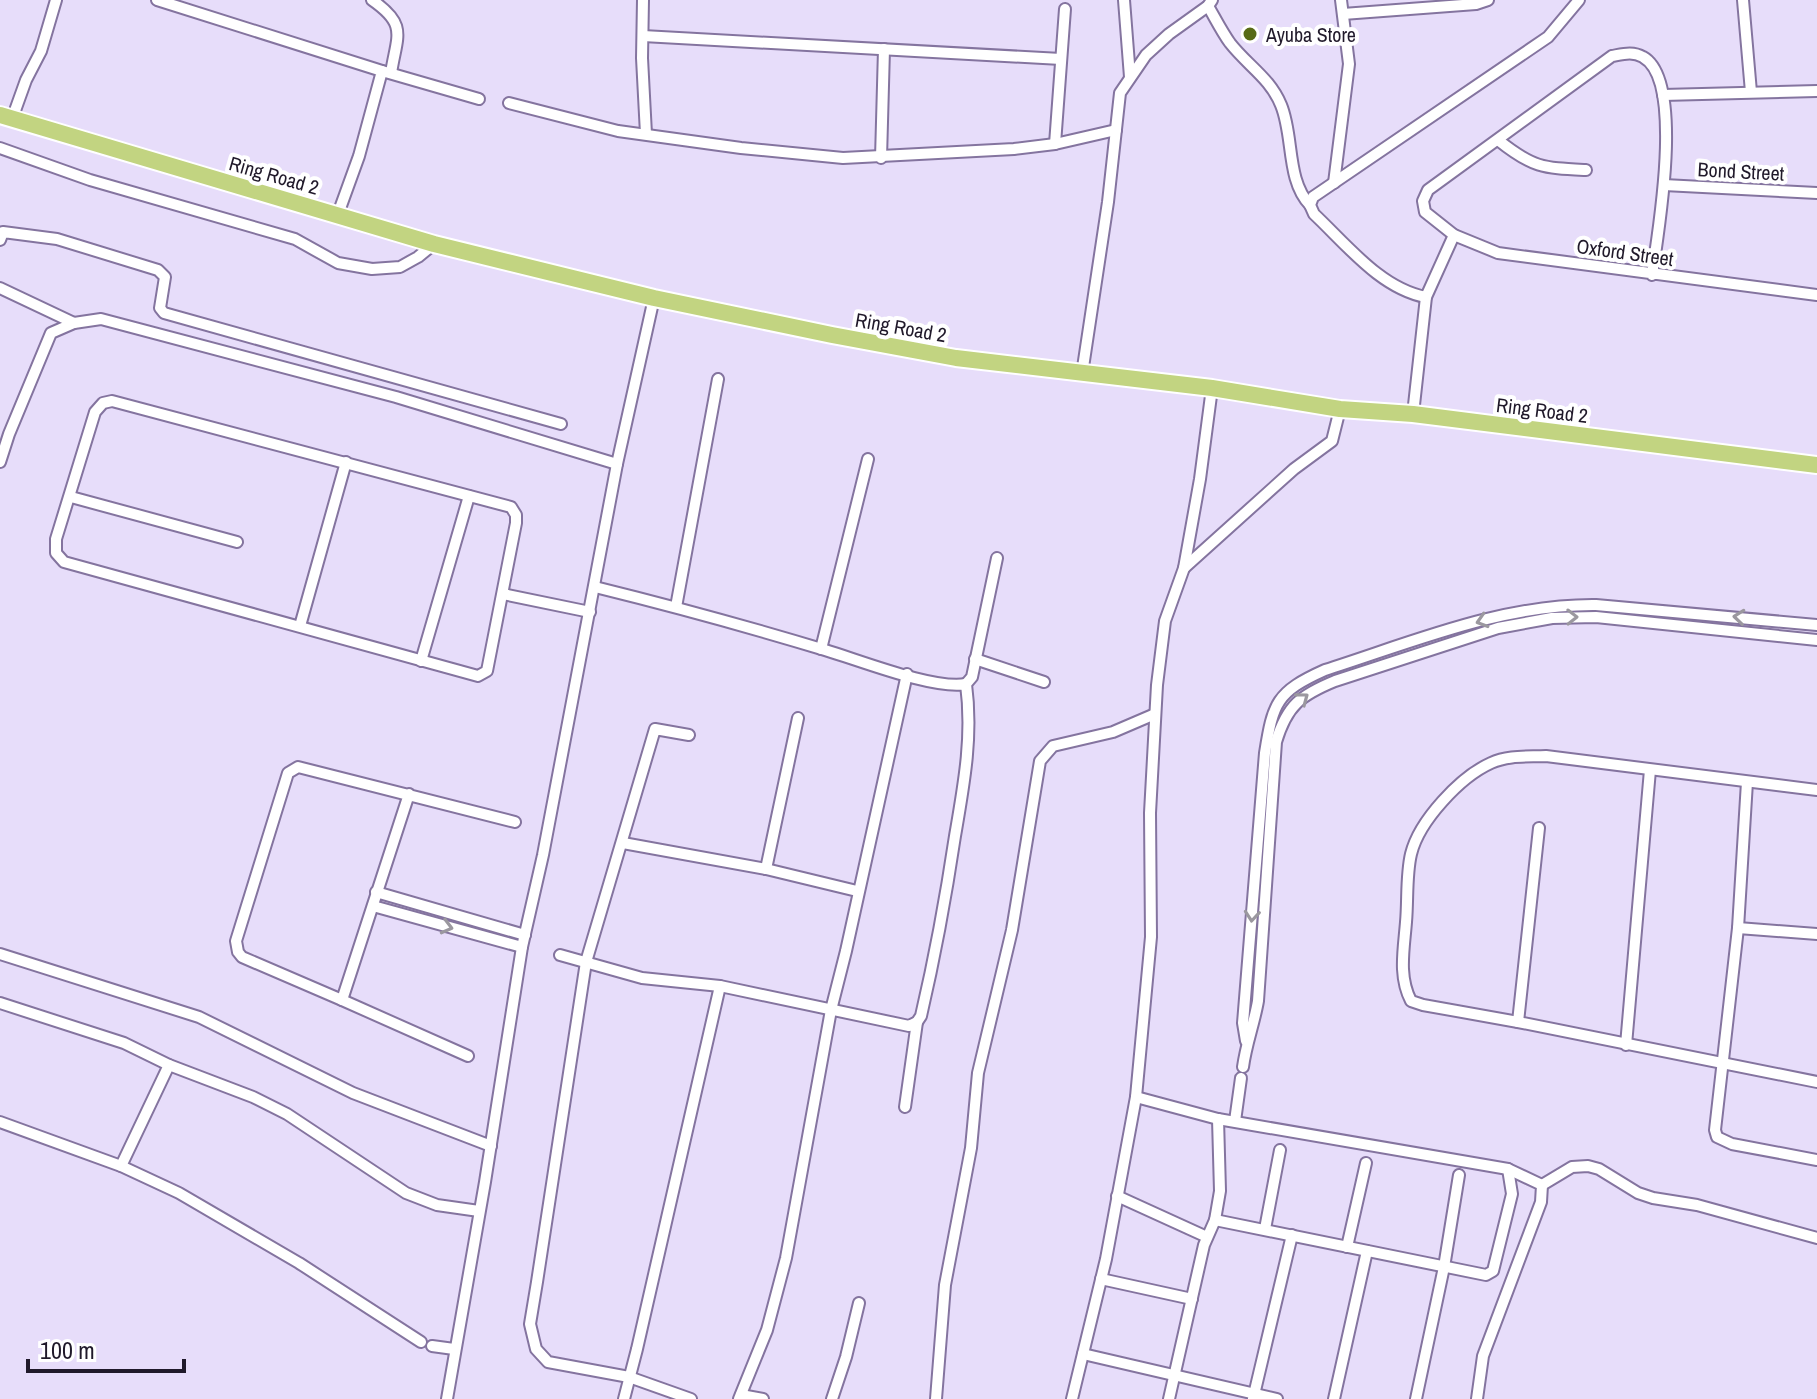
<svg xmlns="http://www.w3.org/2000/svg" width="1817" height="1399" font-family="'Archivo Narrow',sans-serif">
  <rect width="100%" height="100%" fill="#e7ddfa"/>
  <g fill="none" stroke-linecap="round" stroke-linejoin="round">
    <defs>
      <g id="street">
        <polyline points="157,0 382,71 359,156 338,214"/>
        <path d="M372 0C408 25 397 35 391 73"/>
        <polyline points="643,0 642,58 646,134"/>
        <polyline points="1124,0 1130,77"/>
        <polyline points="1743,0 1751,92"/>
        <path d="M1208 6C1215 18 1222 32 1230 43 1248 66 1270 78 1281 105 1294 136 1286 180 1310 205"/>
        <polyline points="1343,14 1476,4 1488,0"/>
        <polyline points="643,36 1061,59"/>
        <polyline points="382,71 479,99"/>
        <polyline points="1663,95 1817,91"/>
        <polyline points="509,103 618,131 741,148 843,158 1014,149 1055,144 1116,130"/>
        <polyline points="12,119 26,80 41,51 56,0"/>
        <path d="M1498 140C1533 168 1543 168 1586 170"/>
        <polyline points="1055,144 1065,9"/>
        <polyline points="0,148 90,180 295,239 338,263 372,269 400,267 418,257 434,244"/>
        <polyline points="881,158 884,49"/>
        <polyline points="1334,183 1349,64 1341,0"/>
        <polyline points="1664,185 1817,193"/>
        <polyline points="0,240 3,232 57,239 158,270 165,277 160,308 164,313 561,424"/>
        <path d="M1652 275C1658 233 1685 80 1643 57 1633 51 1623 54 1612 56L1428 190 1423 201 1425 212 1454 235 1498 253 1817 295"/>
        <polyline points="0,288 74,323"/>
        <path d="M1426 297C1381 289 1346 244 1314 214L1310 205 1313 197 1548 37 1579 0"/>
        <polyline points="1082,374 1108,202 1120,93 1146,55 1169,34 1208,6 1212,0"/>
        <polygon points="112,401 511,507 516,515 516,523 487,671 478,676 64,562 56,553 56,539 95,412 103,403"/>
        <polyline points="1413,414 1426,297 1454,235"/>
        <polyline points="0,462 9,434 51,333 74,323 101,319 396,397 617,464"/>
        <polyline points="71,497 237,542"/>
        <polyline points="1184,568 1294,469 1332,441 1340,409"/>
        <path d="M595 587C672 606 749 627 825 650 859 660 934 690 966 684"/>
        <polyline points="503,594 590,612"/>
        <polyline points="676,607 718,379"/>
        <polyline points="300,626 346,462"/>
        <polyline points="821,649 868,459"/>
        <polyline points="975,659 1044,682"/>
        <polyline points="421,661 469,496"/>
        <polyline points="689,735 655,729 586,962 537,1282 530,1324 536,1349 548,1362 629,1377 691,1399"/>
        <polyline points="1747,782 1738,928 1715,1130 1717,1137 1732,1144 1817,1160"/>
        <path d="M1817 790 1546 756C1528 757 1508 755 1491 763 1460 777 1419 821 1411 854 1406 875 1408 900 1406 922 1404 949 1398 976 1411 1001L1423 1005 1518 1022 1817 1082"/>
        <polyline points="409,794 342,1000 242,957 238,952 236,941 288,773 298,767 515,822"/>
        <polyline points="623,843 766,869 857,891"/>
        <polyline points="766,869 798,718"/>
        <polyline points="376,892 525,935"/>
        <polyline points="373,906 522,947"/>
        <polyline points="1738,928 1817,934"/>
        <polyline points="0,954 199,1017 353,1093 491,1146"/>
        <path d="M560 955 642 978 720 986 909 1026 917 1022 921 1016C935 956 946 896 955 836 964 784 973 736 966 684L972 677 997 558"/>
        <polyline points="342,1000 468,1056"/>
        <polyline points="0,1003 124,1043 169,1065 253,1097 287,1114 406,1193 437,1205 479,1211"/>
        <polyline points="1518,1022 1539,828"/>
        <path d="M1246 1041 1243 1023 1265 753C1273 703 1276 692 1325 670 1413 642 1502 604 1596 605L1817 625"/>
        <polyline points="1626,1045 1650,770"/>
        <path d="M1243 1067C1246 1044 1254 1024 1258 1001L1276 742C1287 705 1301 695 1335 681L1498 628 1552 618 1596 617 1817 640"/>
        <polyline points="1136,1097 1218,1119 1508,1169 1542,1185 1541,1202 1483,1356 1477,1399"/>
        <polyline points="905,1107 917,1022"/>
        <polyline points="1235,1121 1241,1078"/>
        <polyline points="0,1122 121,1166 179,1193 299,1263 421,1342"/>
        <polyline points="121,1166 169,1065"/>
        <polyline points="1542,1185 1572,1167 1588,1166 1599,1169 1638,1193 1653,1198 1697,1205 1817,1238"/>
        <polyline points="1117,1196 1207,1237"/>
        <polyline points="1215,1220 1486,1275 1493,1271 1512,1194 1508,1169"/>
        <polyline points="1265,1229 1280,1150"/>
        <polyline points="1347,1247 1366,1163"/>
        <polyline points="1101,1279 1192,1299"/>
        <polyline points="432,1346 454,1349"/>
        <polyline points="1083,1354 1277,1399"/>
        <polyline points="741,1395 763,1399"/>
        <polyline points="447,1399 485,1182 522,947 543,855 617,464 654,298"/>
        <polyline points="624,1399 637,1349 720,986"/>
        <polyline points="739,1399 767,1330 786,1258 831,1010 846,951 907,674"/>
        <polyline points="832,1399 846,1357 859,1303"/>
        <polyline points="936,1399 945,1285 971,1148 978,1073 1012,930 1040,761 1053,746 1113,732 1155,714"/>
        <polyline points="1072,1399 1106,1259 1136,1097 1151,937 1150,813 1157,685 1165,621 1184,568 1200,479 1212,388"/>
        <polyline points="1169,1399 1204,1245 1215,1220 1220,1191 1218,1119"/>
        <polyline points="1253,1399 1292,1235"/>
        <polyline points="1334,1399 1367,1251"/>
        <polyline points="1416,1399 1444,1267 1459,1175"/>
      </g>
      <polyline id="primary" points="0,115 434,244 654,298 832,335 956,358 1212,388 1340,409 1413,414 1817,465"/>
    </defs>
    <!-- street casing -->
    <use href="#street" stroke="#84749f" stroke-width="14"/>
    <!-- primary casing -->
    <use href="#primary" stroke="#fff" stroke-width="20"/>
    <!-- street -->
    <use href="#street" stroke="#fff" stroke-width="10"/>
    <!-- primary -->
    <use href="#primary" stroke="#c2d481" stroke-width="16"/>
  </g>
  <!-- one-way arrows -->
  <defs><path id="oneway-chevron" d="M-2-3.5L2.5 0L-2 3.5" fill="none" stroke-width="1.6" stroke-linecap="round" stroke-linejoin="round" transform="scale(2)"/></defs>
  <g stroke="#9b989f">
    <use href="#oneway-chevron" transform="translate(1572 617) rotate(-1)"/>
    <use href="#oneway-chevron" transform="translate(1739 617) rotate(-174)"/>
    <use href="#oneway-chevron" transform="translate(1482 621) rotate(163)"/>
    <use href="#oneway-chevron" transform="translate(1303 698) rotate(-37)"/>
    <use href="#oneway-chevron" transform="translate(1252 916) rotate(95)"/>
    <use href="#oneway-chevron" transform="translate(447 927) rotate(15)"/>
  </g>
  <!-- markers -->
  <circle fill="#576a16" stroke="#fff" stroke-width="3" cx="1250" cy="34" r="8"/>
  <g text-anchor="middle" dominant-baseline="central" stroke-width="8" stroke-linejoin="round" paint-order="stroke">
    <!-- poi labels -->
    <g font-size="20" fill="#20192a" stroke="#fff" text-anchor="start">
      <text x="1266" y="34">Ayuba Store</text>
    </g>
    <!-- street labels -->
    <g font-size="20" fill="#20192a" stroke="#fff">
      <text transform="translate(1741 171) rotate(3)">Bond Street</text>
      <text transform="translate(274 175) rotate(16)">Ring Road 2</text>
      <text transform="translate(1625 252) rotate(8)">Oxford Street</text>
      <text transform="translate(901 327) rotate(10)">Ring Road 2</text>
      <text transform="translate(1542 410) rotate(7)">Ring Road 2</text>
    </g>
  </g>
  <!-- scale -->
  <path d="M28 1359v12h156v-12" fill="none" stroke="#20192a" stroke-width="4"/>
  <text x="40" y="1359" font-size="24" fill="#20192a" stroke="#ffffff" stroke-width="6" paint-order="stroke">100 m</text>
</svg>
